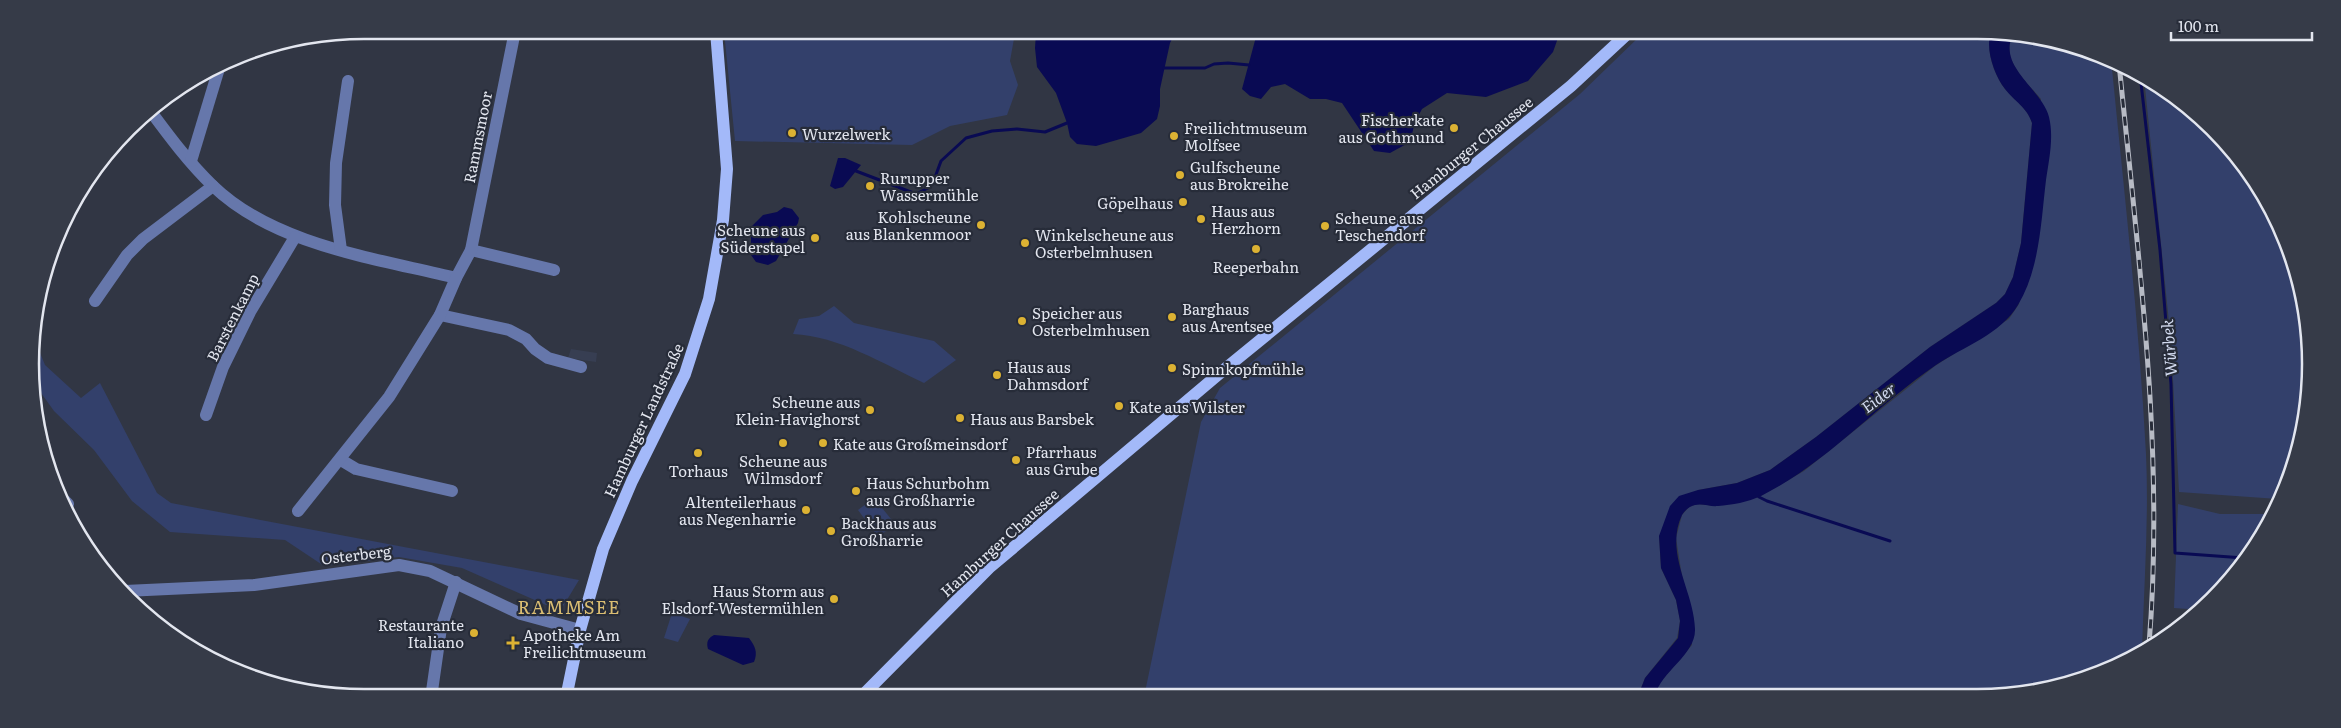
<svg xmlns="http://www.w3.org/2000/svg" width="2341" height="728" font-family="Literata,serif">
  <rect width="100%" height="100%" fill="#313644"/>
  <!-- built -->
  <polygon fill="#373e52" points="571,349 597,353 596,362 568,358"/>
  <!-- green -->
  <g fill="#33406b">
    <polygon points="724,31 1015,33 1010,61 1018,85 1007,115 950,126 912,145 735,141"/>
    <path d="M1641 35 1990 36C1986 51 1995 77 2005 89 2015 101 2027 107 2032 123L2021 243 2013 277 2005 294 1996 303 1930 347 1816 437 1770 470 1737 483 1698 490 1659 536 1661 568 1676 600 1680 621 1677 638 1645 678 1638 696 1144 697 1201 422 1220 388 1580 94Z"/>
    <path d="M2012 36H2042L2111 59C2124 190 2139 322 2146 454 2149 519 2144 585 2142 650L2105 672 2020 695 1655 696 1657 686 1692 645V612L1682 576 1676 538 1682 515 1689 507 1697 504 1716 506 1759 497 1804 471 1935 366 2009 319 2019 304 2041 99C2027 82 2001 61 2012 36Z"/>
    <path d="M2144 77C2266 142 2331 295 2305 429 2300 452 2287 477 2278 499L2179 492 2171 342Z"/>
    <path d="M834 306 854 323 934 341 956 360 924 383C883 364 839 336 793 334L799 319 819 316Z"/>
    <polygon points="32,333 45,365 81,398 100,383 157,493 171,503 579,580 562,608 546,605 462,568 399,557 324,566 285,540 170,532 132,501 94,450 54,411 31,379"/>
    <polygon points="874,498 895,524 878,537 858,510"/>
    <polygon points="2178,504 2220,514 2273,514 2266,531 2202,610 2174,608"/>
    <polygon points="672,613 690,619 678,642 664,638"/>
  </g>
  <!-- water -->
  <g fill="#090a53">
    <polygon points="1036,33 1175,33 1170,43 1160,89 1160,106 1157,119 1141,133 1096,146 1077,144 1070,137 1067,123 1056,93 1037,67 1035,48"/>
    <polygon points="1257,33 1559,35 1553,52 1528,81 1486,97 1447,93 1422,109 1415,122 1410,142 1390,153 1374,151 1342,103 1326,99 1310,99 1285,84 1271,87 1261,99 1250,96 1242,89"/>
    <path d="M1990 36H2012C1999 68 2042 89 2049 117 2054 137 2049 160 2046 180 2041 221 2040 268 2018 305 2001 334 1963 347 1936 365 1876 406 1827 463 1761 496 1748 502 1732 505 1718 506 1710 507 1703 503 1695 505 1690 506 1685 510 1682 515 1664 553 1694 591 1695 629 1696 655 1661 671 1655 696H1638L1645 678 1678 638 1680 621 1676 600 1661 568 1659 536 1670 506 1679 496 1698 490 1737 483 1770 470 1816 437 1930 347 1996 303 2005 294 2013 277 2021 243 2032 123C2027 107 2015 102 2005 89 1995 77 1986 51 1990 36Z"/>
    <polygon points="838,158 845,158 861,165 843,187 835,189 830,186"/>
    <polygon points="784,207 792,209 799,218 798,223 776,261 768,265 756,262 751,255 751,227 763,215 777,212"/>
    <path d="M714 635 749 638C755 646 758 652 754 662L743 665 708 649C706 642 708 638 714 635Z"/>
  </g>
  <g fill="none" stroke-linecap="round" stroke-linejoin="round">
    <!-- stream -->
    <g stroke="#090a53" stroke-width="3">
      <polyline points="1164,68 1205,68 1214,64 1228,63 1249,65"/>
      <polyline points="2140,74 2160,250 2171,384 2175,553 2244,558"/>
      <polyline points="856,171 916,194 928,188 934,180 941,161 966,138 992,131 1017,129 1045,132 1067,123"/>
      <polyline points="1759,497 1767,501 1890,541"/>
    </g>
    <!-- minor -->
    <g stroke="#6677ab" stroke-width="12">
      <path d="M149 109C169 136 189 163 213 186 274 245 375 258 456 278"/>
      <polyline points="191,161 220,65"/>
      <polyline points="341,250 335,205 336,163 348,81"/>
      <polyline points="471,250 554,270"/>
      <polyline points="95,301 127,255 143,239 213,186"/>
      <polyline points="440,315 509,330 526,339 535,349 548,358 581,367"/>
      <polyline points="206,415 223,367 250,312 295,237"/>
      <polyline points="341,460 356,469 452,491"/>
      <polyline points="58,494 68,504 65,512"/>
      <polyline points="298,511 389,397 440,315 456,278 471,250 515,31"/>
      <polyline points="125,591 254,585 399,565 430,571 521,614 580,630"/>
      <polyline points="431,698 441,628 456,582"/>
    </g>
    <!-- major -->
    <g stroke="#a3b9f9" stroke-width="12">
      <polyline points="861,697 989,568 1226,368 1571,86 1626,35"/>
      <polyline points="566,698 580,630 603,549 632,481 685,374 709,299 723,220 727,169 716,31"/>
    </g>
    <defs>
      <path id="rail" d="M2119 63C2138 256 2165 451 2149 645"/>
    </defs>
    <!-- rail casing -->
    <use href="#rail" stroke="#b7bbc5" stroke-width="5"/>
    <!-- rail -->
    <use href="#rail" stroke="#272c39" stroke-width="3" stroke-dasharray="9" stroke-linecap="butt"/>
  </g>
  <!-- markers -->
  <g fill="#dcb233" stroke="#272c39" stroke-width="2">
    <circle cx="1454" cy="128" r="5"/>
    <circle cx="792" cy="133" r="5"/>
    <circle cx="1174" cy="136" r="5"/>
    <circle cx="1180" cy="175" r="5"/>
    <circle cx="870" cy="186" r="5"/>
    <circle cx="1183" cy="202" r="5"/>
    <circle cx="1201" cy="219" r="5"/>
    <circle cx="981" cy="225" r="5"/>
    <circle cx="1325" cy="226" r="5"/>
    <circle cx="815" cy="238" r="5"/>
    <circle cx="1025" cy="243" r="5"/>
    <circle cx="1256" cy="249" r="5"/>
    <circle cx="1172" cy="317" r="5"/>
    <circle cx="1022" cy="321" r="5"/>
    <circle cx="1172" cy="368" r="5"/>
    <circle cx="997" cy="375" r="5"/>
    <circle cx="1119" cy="406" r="5"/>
    <circle cx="870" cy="410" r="5"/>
    <circle cx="960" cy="418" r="5"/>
    <circle cx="783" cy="443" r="5"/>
    <circle cx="823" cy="443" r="5"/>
    <circle cx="698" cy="453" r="5"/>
    <circle cx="1016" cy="460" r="5"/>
    <circle cx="856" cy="491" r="5"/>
    <circle cx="806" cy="510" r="5"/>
    <circle cx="831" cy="531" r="5"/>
    <circle cx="834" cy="599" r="5"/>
    <circle cx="474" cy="633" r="5"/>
    <path d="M510.5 635.5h5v5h5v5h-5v5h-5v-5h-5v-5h5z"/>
  </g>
  <g text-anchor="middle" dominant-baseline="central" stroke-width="4.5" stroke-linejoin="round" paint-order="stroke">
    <!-- poi labels -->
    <g font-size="15" fill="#e3e6ef" stroke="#272c39" text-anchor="start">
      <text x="1444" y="119" text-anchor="end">Fischerkate<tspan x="1444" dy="17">aus Gothmund</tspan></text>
      <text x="1184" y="127">Freilichtmuseum<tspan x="1184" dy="17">Molfsee</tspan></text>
      <text x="802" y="133">Wurzelwerk</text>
      <text x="1190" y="166">Gulfscheune<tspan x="1190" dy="17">aus Brokreihe</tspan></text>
      <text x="880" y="177">Rurupper<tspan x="880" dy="17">Wassermühle</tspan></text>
      <text x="1173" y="202" text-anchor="end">Göpelhaus</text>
      <text x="1211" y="210">Haus aus<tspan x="1211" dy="17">Herzhorn</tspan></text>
      <text x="971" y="216" text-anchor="end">Kohlscheune<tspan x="971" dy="17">aus Blankenmoor</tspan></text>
      <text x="1335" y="217">Scheune aus<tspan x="1335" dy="17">Teschendorf</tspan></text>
      <text x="805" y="229" text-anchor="end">Scheune aus<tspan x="805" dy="17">Süderstapel</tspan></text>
      <text x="1035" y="234">Winkelscheune aus<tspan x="1035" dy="17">Osterbelmhusen</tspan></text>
      <text x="1256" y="266" text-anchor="middle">Reeperbahn</text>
      <text x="1182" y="308">Barghaus<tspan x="1182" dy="17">aus Arentsee</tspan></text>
      <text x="1032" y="312">Speicher aus<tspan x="1032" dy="17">Osterbelmhusen</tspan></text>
      <text x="1007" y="366">Haus aus<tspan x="1007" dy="17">Dahmsdorf</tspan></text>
      <text x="1182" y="368">Spinnkopfmühle</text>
      <text x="860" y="401" text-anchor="end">Scheune aus<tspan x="860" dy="17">Klein-Havighorst</tspan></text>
      <text x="1129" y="406">Kate aus Wilster</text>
      <text x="970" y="418">Haus aus Barsbek</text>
      <text x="833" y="443">Kate aus Großmeinsdorf</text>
      <text x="1026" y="451">Pfarrhaus<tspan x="1026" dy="17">aus Grube</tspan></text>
      <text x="783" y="460" text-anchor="middle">Scheune aus<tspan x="783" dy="17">Wilmsdorf</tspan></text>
      <text x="698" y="470" text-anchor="middle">Torhaus</text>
      <text x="866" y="482">Haus Schurbohm<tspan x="866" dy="17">aus Großharrie</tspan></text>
      <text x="796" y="501" text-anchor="end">Altenteilerhaus<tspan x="796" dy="17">aus Negenharrie</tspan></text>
      <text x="841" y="522">Backhaus aus<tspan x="841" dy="17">Großharrie</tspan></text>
      <text x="824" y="590" text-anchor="end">Haus Storm aus<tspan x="824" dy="17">Elsdorf-Westermühlen</tspan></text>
      <text x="464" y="624" text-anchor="end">Restaurante<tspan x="464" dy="17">Italiano</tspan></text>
      <text x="523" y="634">Apotheke Am<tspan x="523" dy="17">Freilichtmuseum</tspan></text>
    </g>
    <!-- street labels -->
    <g font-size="15" fill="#e3e6ef" stroke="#272c39">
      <text transform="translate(477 137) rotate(-79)">Rammsmoor</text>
      <text transform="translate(1471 147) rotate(-39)">Hamburger Chaussee</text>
      <text transform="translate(232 317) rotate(-63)">Barstenkamp</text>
      <text transform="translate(643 420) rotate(-65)">Hamburger Landstraße</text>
      <text transform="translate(999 542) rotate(-42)">Hamburger Chaussee</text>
      <text transform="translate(356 554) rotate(-7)">Osterberg</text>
    </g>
    <!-- water labels -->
    <g font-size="16" font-style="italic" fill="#d2daef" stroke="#272c39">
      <text transform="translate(2168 348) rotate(-94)">Würbek</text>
      <text transform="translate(1878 397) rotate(-37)">Eider</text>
    </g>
    <!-- quarter labels -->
    <g font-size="18" letter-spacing="1" fill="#dabd72" stroke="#272c39">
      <text x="569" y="606">RAMMSEE</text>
    </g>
  </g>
  <!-- crop -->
  <path d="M0 0H2341V728H0ZM364 39H1977A325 325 0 0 1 2302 364V364A325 325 0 0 1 1977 689H364A325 325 0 0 1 39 364V364A325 325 0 0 1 364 39Z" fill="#363b48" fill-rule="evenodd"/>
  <path fill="none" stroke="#e3e6ef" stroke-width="2.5" d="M364 39H1977A325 325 0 0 1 2302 364V364A325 325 0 0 1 1977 689H364A325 325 0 0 1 39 364V364A325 325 0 0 1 364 39Z"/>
  <!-- scale -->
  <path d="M2171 32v8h141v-8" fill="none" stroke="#e3e6ef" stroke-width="2.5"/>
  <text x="2178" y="32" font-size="15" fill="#e3e6ef" stroke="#272c39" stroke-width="4" paint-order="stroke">100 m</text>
</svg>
